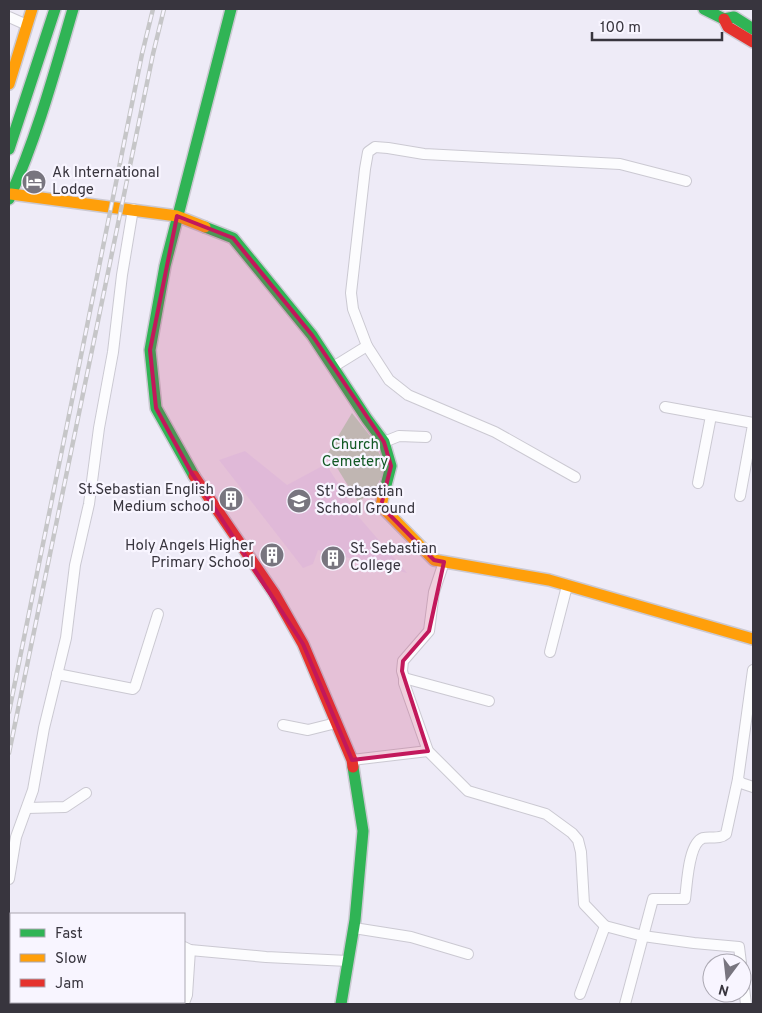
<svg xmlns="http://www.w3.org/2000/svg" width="762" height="1013" font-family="Overpass,sans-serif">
  <rect width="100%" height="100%" fill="#eeebf7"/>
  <!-- built -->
  <polygon fill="#e8e2f8" points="245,451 287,485 326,464 358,516 407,573 318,550 313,564 303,568 219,460"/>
  <!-- green -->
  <polygon fill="#c0dec8" points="352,413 371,437 386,467 375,490 358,502 328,453"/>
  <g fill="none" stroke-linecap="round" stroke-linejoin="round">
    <defs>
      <g id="street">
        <polyline points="9,17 27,25"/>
        <polyline points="333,367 367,346"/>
        <polyline points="665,407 753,423"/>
        <polyline points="384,442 399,436 426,437"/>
        <polyline points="575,477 495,432 408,395 389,380 367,346 353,309 351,293 365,169 368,152 375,147 388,148 424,154 620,164 686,181"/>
        <polyline points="698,483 711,416"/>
        <polyline points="740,496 753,425"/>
        <polyline points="444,562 434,592 429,631 403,661 402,671 404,678 404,683 428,751 468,791 546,814 572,833 578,840 581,852 584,904 605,926"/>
        <polyline points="550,652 567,586"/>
        <polyline points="753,670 738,779 741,783 753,787"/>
        <polyline points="57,674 133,689 135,687 158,614"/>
        <polyline points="404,678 489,701"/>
        <polyline points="283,725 308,730 336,723"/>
        <polyline points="352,760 428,751"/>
        <polyline points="27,808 65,807 86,793"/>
        <polyline points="9,879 16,837 33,790 44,728 66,638 75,565 89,504 99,428 113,352 122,275 133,209"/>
        <polyline points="354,928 411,937 468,954"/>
        <polyline points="184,947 190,950 266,957 348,961"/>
        <polyline points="742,972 746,1004"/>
        <polyline points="580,994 605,926 643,936 694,943 739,947 741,963"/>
        <polyline points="166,1004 184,1003 187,995 190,950"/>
        <path d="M625 1004 653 899H685C687 886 688 843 703 838 711 836 719 840 726 834L738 779"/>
      </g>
      <g id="fast">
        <polyline points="704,9 724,19 734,17 753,29"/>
        <polyline points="9,149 55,9"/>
        <path d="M9 199C37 137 54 74 73 9"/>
        <polyline points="205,227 233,238 312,335 367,419 384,442 391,466 383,497"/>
        <polyline points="194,476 156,408 150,350 165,266 231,9"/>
        <polyline points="341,1004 355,920 363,831 353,767"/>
      </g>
      <g id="slow">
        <polyline points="9,84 32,9"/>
        <polyline points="11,194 177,216 205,227"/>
        <polyline points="383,497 381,506 434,560 549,580 753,639"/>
      </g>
      <g id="jam">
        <polyline points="724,19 728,27 753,42"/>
        <polyline points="194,476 274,593 303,644 352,760 353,767"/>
      </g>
    </defs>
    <!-- street casing -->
    <use href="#street" stroke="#cbc9d2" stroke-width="12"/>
    <!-- fast casing -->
    <use href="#fast" stroke="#cbc9d2" stroke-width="14"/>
    <!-- slow casing -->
    <use href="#slow" stroke="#cbc9d2" stroke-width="14"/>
    <!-- jam casing -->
    <use href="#jam" stroke="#cbc9d2" stroke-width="14"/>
    <!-- street -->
    <use href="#street" stroke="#fcfcfe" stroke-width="10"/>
    <!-- fast -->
    <use href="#fast" stroke="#30b455" stroke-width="11"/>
    <!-- slow -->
    <use href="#slow" stroke="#ff9f0a" stroke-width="11"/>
    <!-- jam -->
    <use href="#jam" stroke="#e5322d" stroke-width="11"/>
    <defs>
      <g id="rail">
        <polyline points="9,712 142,54 153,9"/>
        <polyline points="9,753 153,54 164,9"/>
      </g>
    </defs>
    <!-- rail casing -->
    <use href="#rail" stroke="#c6c6c8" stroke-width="4.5"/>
    <!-- rail -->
    <use href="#rail" stroke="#f8f5ff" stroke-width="2.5" stroke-dasharray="8" stroke-linecap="butt"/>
  </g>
  <!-- marked area -->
  <path fill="#c2185b" fill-opacity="0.2" stroke="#c2185b" stroke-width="4" stroke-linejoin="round" d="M177 216 233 238 312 335 384 442 391 466 381 506 434 560 444 562 429 631 403 661 402 671 428 751 352 760 303 644 191 472 156 408 150 350Z"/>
  <!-- icons -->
  <defs>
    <symbol id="hotel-disc" viewBox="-11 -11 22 22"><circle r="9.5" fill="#78757f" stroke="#f8f5ff"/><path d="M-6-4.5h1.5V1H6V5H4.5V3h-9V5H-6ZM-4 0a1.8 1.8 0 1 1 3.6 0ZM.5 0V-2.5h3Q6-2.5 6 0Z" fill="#fff"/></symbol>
    <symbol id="building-disc" viewBox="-11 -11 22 22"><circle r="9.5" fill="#78757f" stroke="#f8f5ff"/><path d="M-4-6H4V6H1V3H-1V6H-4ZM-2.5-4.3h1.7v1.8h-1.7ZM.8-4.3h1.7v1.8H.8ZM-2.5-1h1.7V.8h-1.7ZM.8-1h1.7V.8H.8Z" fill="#fff"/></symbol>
    <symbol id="school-disc" viewBox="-11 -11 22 22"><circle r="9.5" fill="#78757f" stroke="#f8f5ff"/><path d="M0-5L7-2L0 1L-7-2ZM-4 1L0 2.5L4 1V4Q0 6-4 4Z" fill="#fff"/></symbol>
  </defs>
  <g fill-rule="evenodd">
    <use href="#hotel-disc" x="20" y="168" width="28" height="28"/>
    <use href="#building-disc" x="217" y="485" width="28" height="28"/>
    <use href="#school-disc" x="285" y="487" width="28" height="28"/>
    <use href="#building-disc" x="258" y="541" width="28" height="28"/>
    <use href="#building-disc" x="319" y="544" width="28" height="28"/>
  </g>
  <g text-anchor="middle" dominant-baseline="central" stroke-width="4.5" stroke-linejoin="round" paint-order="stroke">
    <!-- poi labels -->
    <g font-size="15" fill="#38353e" stroke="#f8f5ff" text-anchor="start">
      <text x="52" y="173">Ak International<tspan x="52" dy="17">Lodge</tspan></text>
      <text x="214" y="490" text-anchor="end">St.Sebastian English<tspan x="214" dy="17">Medium school</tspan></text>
      <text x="316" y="492">St' Sebastian<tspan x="316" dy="17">School Ground</tspan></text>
      <text x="254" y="546" text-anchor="end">Holy Angels Higher<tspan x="254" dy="17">Primary School</tspan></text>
      <text x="350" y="549">St. Sebastian<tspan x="350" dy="17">College</tspan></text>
    </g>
    <!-- park labels -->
    <g font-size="15" fill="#135925" stroke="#f8f5ff">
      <text x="355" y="445">Church<tspan x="355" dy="17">Cemetery</tspan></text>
    </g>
  </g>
  <!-- border -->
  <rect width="762" height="1013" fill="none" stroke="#38353e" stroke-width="20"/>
  <!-- legend -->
  <rect x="10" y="913" width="175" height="90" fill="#f8f5ff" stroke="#aba8b2"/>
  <rect x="20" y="929" width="25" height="8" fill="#30b455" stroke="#aba8b2"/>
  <text x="55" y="938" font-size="15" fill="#38353e">Fast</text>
  <rect x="20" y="954" width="25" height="8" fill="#ff9f0a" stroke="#aba8b2"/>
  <text x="55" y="963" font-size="15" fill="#38353e">Slow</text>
  <rect x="20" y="979" width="25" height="8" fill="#e5322d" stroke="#aba8b2"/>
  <text x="55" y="988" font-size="15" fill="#38353e">Jam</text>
  <!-- north arrow -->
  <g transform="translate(727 978) rotate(195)"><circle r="24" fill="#f8f5ff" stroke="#aba8b2"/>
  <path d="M0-4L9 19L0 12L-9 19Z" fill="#78757f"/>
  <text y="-8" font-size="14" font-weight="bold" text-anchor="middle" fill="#38353e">N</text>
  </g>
  <!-- scale -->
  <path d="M592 32v8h130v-8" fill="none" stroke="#38353e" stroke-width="2.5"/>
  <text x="600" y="32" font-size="15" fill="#38353e" stroke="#f8f5ff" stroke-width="4" paint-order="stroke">100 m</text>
</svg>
